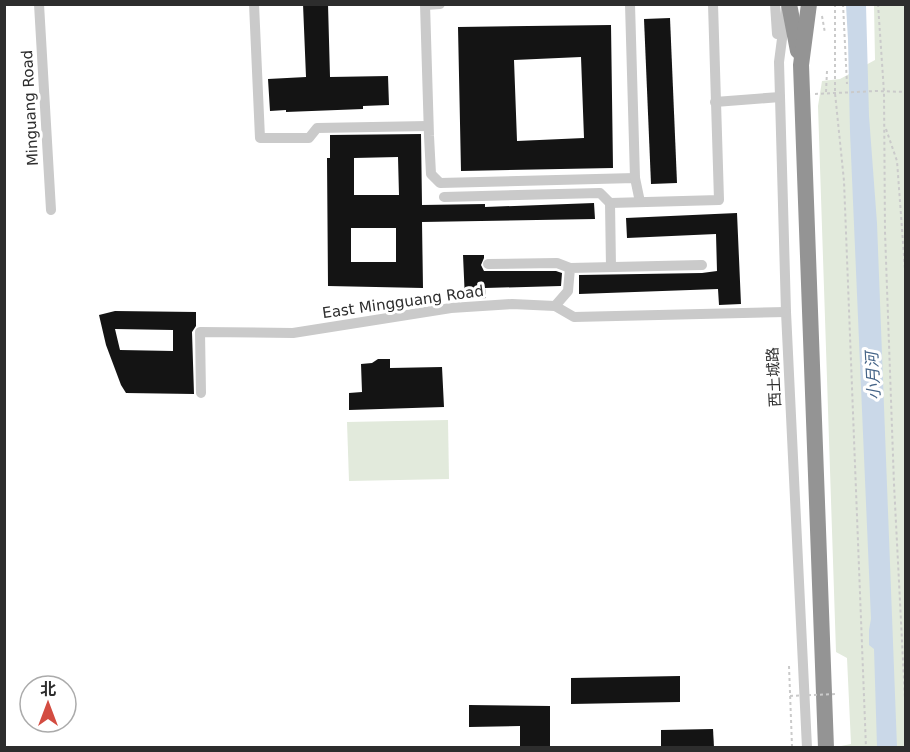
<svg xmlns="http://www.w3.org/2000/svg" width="910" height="752" font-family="'DejaVu Sans','Noto Sans SC',sans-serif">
  <rect width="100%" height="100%" fill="#fff"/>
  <!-- green -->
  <g fill="#e2eadc">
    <polygon points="874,5 905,5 905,747 841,747 841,746 851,744 847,658 836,652 818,106 822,81 840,79 875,60"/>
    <polygon points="448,420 449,479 349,481 347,422"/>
  </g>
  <!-- water -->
  <polygon fill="#cad8e8" points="846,5 866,5 869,116 877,223 897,747 877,747 874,649 869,645 869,630 871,619 850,132 848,40"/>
  <!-- building -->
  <g fill="#141414" fill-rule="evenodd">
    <polygon points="303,4 328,4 330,77 388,76 389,105 363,106 363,109 286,112 286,110 270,111 268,79 306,77"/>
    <polygon points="670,18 677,183 651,184 644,19"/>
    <path d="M611 25 613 168 461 171 458 27ZM581 57 584 138 517 141 514 60Z"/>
    <path d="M421 134 422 205 485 204V207L594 203 595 219 422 222 423 288 328 286 327 158H330V135ZM398 157 399 195H354V158ZM351 228H396V262H351Z"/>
    <polygon points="737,213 741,304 719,305 718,289 579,294 579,275 702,273 717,271 716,234 627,238 626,218"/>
    <polygon points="463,255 484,255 484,258 481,265 484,271 556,271 562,273 561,286 485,288 486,298 465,300"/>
    <path d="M115 311 196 312V326L192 332 194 394 126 393 121 385 106 345 99 315ZM115 329 173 330V351L120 350Z"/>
    <polygon points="378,359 390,359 390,368 442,367 444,407 349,410 349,393 362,392 361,364 372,363"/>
    <polygon points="680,676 680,702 571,704 571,678"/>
    <polygon points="469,705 550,706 550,747 520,747 520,726 469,727"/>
    <polygon points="713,729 714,747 661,747 661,730"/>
  </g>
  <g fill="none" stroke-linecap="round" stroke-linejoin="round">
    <!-- path -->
    <g stroke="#cacaca" stroke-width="2" stroke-dasharray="3 3" stroke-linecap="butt">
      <polyline points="835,4 835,93 844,181 866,748"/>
      <polyline points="843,4 847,84"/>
      <polyline points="878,4 884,92 885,232 894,484 906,719"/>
      <polyline points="822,16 825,33"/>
      <polyline points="826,92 827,71"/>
      <polyline points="815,94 876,91 906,92"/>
      <polyline points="886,129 897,161 906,283"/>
      <polyline points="789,666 792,746"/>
    </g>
    <!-- minor -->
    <g stroke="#cacaca" stroke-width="10">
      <polyline points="39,4 51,210"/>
      <polyline points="254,4 260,138 309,138 317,128 428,126"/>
      <polyline points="425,4 429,136 431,174 440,183 635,178 640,202"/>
      <polyline points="630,4 635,178"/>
      <polyline points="775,4 777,34"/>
      <polyline points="425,5 440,4"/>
      <polyline points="786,8 779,62 780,97 786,312 807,748"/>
      <polyline points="715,102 780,97"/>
      <polyline points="444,197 600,193 610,203 611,267"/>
      <polyline points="610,203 719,200 713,4"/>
      <polyline points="488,264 557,263 570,268"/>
      <polyline points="555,306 568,291 570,268 702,265"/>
      <polyline points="201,393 200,332 293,333 451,308 512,304 555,306 574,317 786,312"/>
    </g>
    <!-- highway -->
    <g stroke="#949494" stroke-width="16">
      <polyline points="789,4 798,51"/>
      <polyline points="809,4 801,65 826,748"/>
    </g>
    <!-- path-bridge -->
    <polyline stroke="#cacaca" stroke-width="2" stroke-dasharray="3 3" stroke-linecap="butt" points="790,696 835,694"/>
  </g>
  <g text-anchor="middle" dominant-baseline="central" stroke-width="6" stroke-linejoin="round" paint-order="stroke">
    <!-- street labels -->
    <g font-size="15" fill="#2d2d2d" stroke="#fff">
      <text transform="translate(30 108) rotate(-93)">Minguang Road</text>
      <text transform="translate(403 302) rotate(-8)">East Mingguang Road</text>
      <text transform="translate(774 377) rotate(-93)">西土城路</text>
    </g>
    <!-- water labels -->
    <g font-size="16" font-style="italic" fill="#446387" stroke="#fff">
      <text transform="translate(873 376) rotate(-93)">小月河</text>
    </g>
  </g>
  <!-- border -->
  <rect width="910" height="752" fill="none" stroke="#2d2d2d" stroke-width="12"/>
  <!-- north arrow -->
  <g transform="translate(48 704)"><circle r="28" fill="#ffffff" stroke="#ababab" stroke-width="1.5"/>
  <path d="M0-4.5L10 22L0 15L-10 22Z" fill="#d34c41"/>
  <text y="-9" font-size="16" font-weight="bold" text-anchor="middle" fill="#2d2d2d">北</text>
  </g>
</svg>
